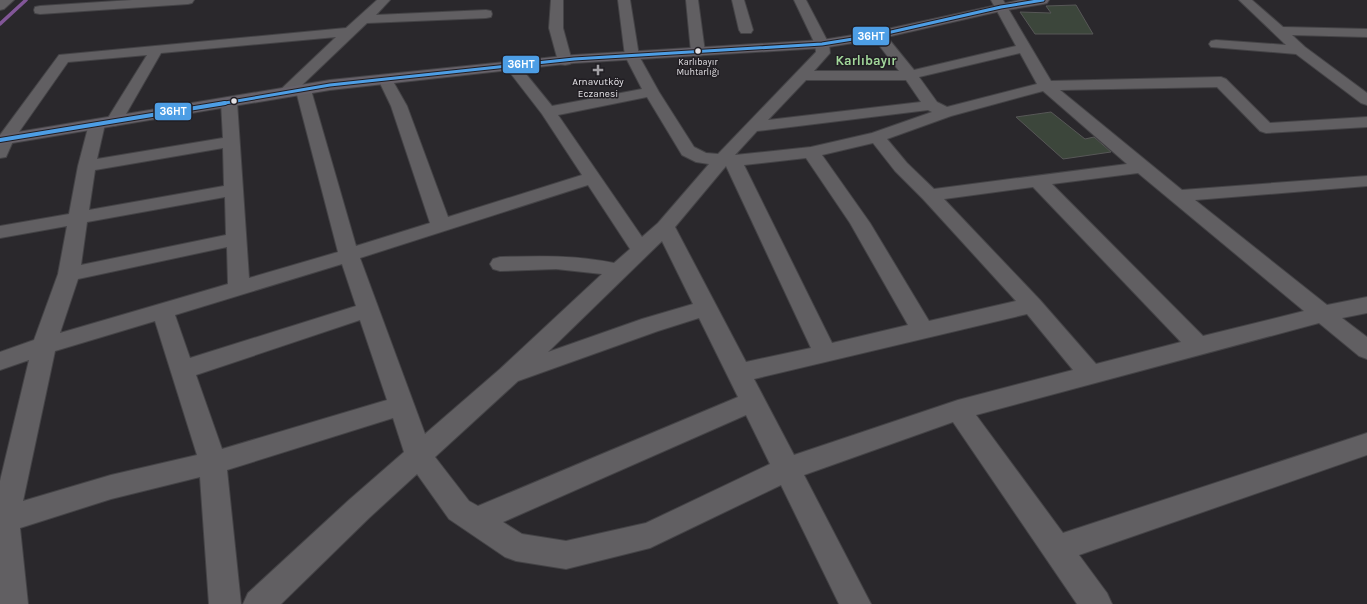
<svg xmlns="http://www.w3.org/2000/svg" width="1367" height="604" font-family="Karla,sans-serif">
  <rect width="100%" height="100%" fill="#2a282c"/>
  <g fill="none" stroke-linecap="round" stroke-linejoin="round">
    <!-- stream -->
    <polyline stroke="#825698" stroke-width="3.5" points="0,24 26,0"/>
  </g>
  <!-- building -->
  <g fill="#3c463b" stroke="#575757">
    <polygon points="1076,5 1093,34 1035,34 1020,12 1051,13 1046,6"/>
    <polygon points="1051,112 1085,139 1094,137 1111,152 1063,159 1016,117"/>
  </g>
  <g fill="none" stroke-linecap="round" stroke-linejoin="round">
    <defs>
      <g id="minor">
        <polygon points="0,0 14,0 4,9 0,10"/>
        <polygon points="132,0 194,0 192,3 188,4 40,14 35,13 34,10 35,7 40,6"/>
        <path d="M377 0H390L376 15 486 10 491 11 492 14 491 17 486 18 367 23 301 86 308 87 311 90 356 246 430 223 391 106 378 79 380 76 385 75 390 76 407 106 448 217 582 175 542 114 505 66 507 63 512 62 517 63 552 106 642 89 625 56 618 0H630L639 56 659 92 694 147 706 153 718 154 816 52 815 44 794 0H806L829 44 830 53 814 71H899L871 35 873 32H883L914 70 1016 46 991 0H1003L1051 81 1221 77 1226 79 1270 123 1367 117V127L1266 133 1260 131 1217 87 1060 90 1182 190 1367 176V186L1195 200 1327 305 1367 297V313L1342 318 1367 337V359L1359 356 1319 323 976 415 1063 533 1367 433V455L1079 555 1107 593 1112 604H1077L953 422 804 475 871 604H839L781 485 650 548 566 569 516 561 505 557 449 519 417 474 369 518 281 604H243L248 593 349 500 404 452 393 418 227 470 241 604H209L200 477 111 499 20 528 28 604H0V481L29 360 0 370V352L34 340 58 274 67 226 0 238V226L69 214 78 166 89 124 91 121 97 119 103 121 105 124 97 159 223 138 221 102 223 99 229 97 235 99 237 102 249 278 338 252 296 91C290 96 287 98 280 96L277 93 336 37 161 53 122 121 120 124 114 126 108 124 106 121 147 55 68 62 14 139 6 157 0 158V135L59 55 346 28ZM1020 53 1037 84 947 107 937 102 919 77ZM806 80H906L921 102 768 120ZM1043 91 1127 164 934 189 907 163 887 139 951 116ZM647 97 682 155 696 162 709 164 658 223 642 237 558 115ZM928 110 932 112 872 133 811 147 735 155 757 131ZM873 143 895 171 923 199 1016 301 929 321 870 223 822 155ZM223 148 224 186 89 210 95 170ZM806 158 850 223 908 325 832 343 744 165ZM726 166 811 348 746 362 675 227ZM1138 173 1304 311 1203 336 1052 184ZM588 185 630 249 614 263C574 255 540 256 500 257L493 259 490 264 493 269 500 271 556 269 602 274 500 369 425 434 360 258ZM1033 187 1181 342 1096 364 1040 300 944 199ZM225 197 226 235 81 265 87 222ZM662 241 693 304 642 319 548 352ZM227 247 228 284 60 333 78 279ZM342 264 356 306 190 358 175 315ZM1027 314 1073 370 958 400 794 455 754 379ZM699 318 738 397 478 506 469 501 435 457 518 381 658 331ZM360 320 387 400 222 449 196 375ZM155 321 197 455 111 475 23 501 55 351ZM746 415 770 464 646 523 566 541 522 534 503 522Z"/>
        <polygon points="551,0 563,0 563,28 572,61 570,64 565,65 560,64 558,61 549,28"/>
        <polygon points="686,0 698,0 705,52 703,55 698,56 693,55 691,52"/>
        <polygon points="732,0 744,0 753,30 751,33 741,33 739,30"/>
        <polygon points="1239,0 1252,0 1283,27 1367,29 1367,37 1292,35 1305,47 1367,93 1367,105 1361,103 1296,54 1211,47 1209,44 1211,41 1216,40 1286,45"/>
      </g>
      <polygon id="major" points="1020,0 1049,0 1047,3 1043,4 1001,11 878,39 822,48 574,63 330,90 0,145 0,135 330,80 574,55 822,40 878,31"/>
    </defs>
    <!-- minor casing -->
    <use href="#minor" stroke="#444346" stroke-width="2"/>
    <!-- major casing -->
    <use href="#major" stroke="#444346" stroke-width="2"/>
    <!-- minor -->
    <use href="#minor" fill="#615f62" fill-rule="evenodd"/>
    <!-- major -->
    <use href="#major" fill="#666169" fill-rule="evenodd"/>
    <defs>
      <polyline id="bus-1-far1" points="219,104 330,85 574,59 822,44 878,35 1001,7 1043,0"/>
      <polyline id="bus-1" points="0,140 225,103"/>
    </defs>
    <!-- bus-1-far1 casing -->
    <use href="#bus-1-far1" stroke="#211e23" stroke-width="5"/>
    <!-- bus-1 casing -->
    <use href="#bus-1" stroke="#211e23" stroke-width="6"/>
    <!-- bus-1-far1 -->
    <use href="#bus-1-far1" stroke="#4d9ee5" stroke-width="3"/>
    <!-- bus-1 -->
    <use href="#bus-1" stroke="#4d9ee5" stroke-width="4"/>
  </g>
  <!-- markers -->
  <g fill="#e2e0e4" stroke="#211e23" stroke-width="1.5">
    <circle cx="698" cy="51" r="3.5"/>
    <circle cx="234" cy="101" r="3.5"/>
  </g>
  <path fill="#a2a0a4" stroke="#211e23" stroke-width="1.5" d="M596 64h4v4h4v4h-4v4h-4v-4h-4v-4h4z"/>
  <g text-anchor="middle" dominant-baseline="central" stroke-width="3" stroke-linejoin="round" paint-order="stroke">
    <!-- far-bus labels -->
    <g font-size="9" fill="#e2e0e4" stroke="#211e23">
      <text x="698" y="62">Karlıbayır<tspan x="698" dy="10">Muhtarlığı</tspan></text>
    </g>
    <!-- far-poi labels -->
    <g font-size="10" fill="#e2e0e4" stroke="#211e23">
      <text x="598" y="82">Arnavutköy<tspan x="598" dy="12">Eczanesi</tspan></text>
    </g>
    <!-- far-district labels -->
    <g font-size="13" font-weight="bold" fill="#a3d89b" stroke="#211e23">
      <text x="866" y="60">Karlıbayır</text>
    </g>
  </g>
  <g stroke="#211e23" stroke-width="1.5">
    <rect x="852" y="26" width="38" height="20" rx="4" fill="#4d9ee5"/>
    <rect x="502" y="55" width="38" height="19" rx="4" fill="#4d9ee5"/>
    <rect x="154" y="102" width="38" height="19" rx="4" fill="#4d9ee5"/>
  </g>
  <g font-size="11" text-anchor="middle" font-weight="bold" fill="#fff">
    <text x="871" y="40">36HT</text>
    <text x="521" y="68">36HT</text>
    <text x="173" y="115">36HT</text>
  </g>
</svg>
